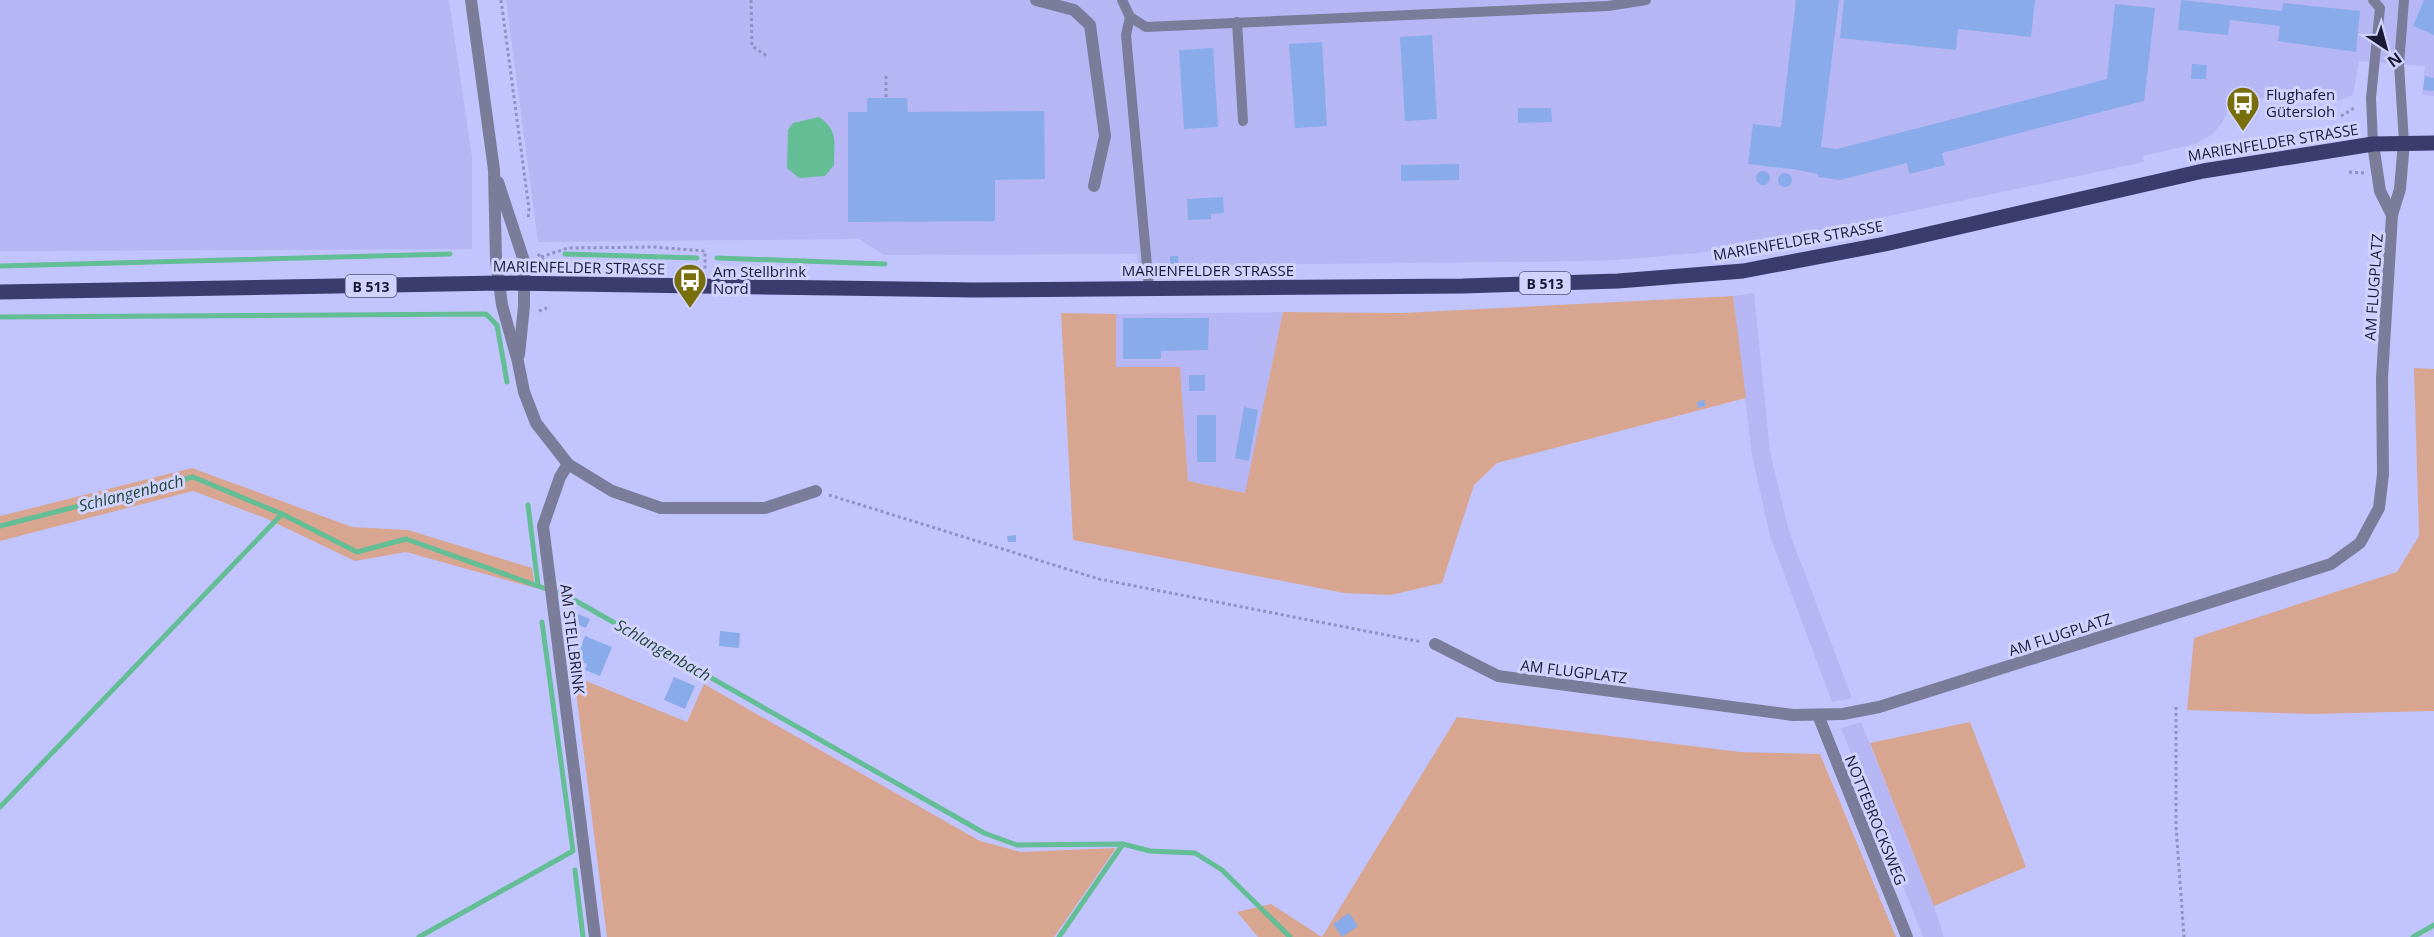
<svg xmlns="http://www.w3.org/2000/svg" width="2434" height="937" font-family="'Open Sans',sans-serif">
  <rect width="100%" height="100%" fill="#c2c5fd"/>
  <!-- built -->
  <g fill="#b5b6f3">
    <polygon points="0,0 449,0 472,157 472,249 0,251"/>
    <polygon points="506,0 2434,0 2434,96 2422,95 2425,66 2359,61 2353,95 2333,103 2234,96 2222,123 2211,135 2195,144 2143,156 2144,162 1865,221 1700,253 1603,261 1138,266 1137,254 884,255 859,239 538,242"/>
    <polygon points="1754,293 1770,452 1789,531 1852,698 1832,702 1770,536 1752,456 1733,296"/>
    <polygon points="1283,312 1246,493 1188,481 1180,367 1116,367 1116,314"/>
    <polygon points="1861,722 1934,906 1944,937 1923,937 1841,728"/>
  </g>
  <!-- green -->
  <g fill="#d8a590">
    <polygon points="1733,296 1746,398 1497,463 1474,485 1442,583 1391,595 1344,593 1073,540 1061,313 1116,314 1116,367 1180,367 1188,481 1245,493 1283,312 1402,313"/>
    <polygon points="2414,368 2434,369 2434,711 2311,714 2187,710 2194,638 2397,572 2419,536"/>
    <polygon points="192,468 352,527 408,530 532,568 535,588 406,552 355,561 265,518 193,491 0,541 0,516"/>
    <polygon points="574,676 687,722 704,684 980,841 1021,852 1116,848 1054,937 607,937"/>
    <polygon points="1457,717 1740,752 1820,754 1896,937 1258,937 1237,912 1271,904 1322,937"/>
    <polygon points="1970,722 2026,867 1934,906 1870,743"/>
  </g>
  <!-- water -->
  <path fill="#63bd95" d="M819 117C839 131 834 143 834 165L825 176 799 178 787 168 788 130 793 123Z"/>
  <g fill="none" stroke-linecap="round" stroke-linejoin="round">
    <!-- stream -->
    <g stroke="#63bd95" stroke-width="5">
      <polyline points="565,254 697,258"/>
      <polyline points="717,258 885,264"/>
      <polyline points="0,266 450,254"/>
      <polyline points="0,317 486,314 497,325 507,382"/>
      <polyline points="528,505 538,585"/>
      <polyline points="0,526 193,477 282,514 357,552 406,539 569,597 984,833 1017,845 1123,844 1150,851 1195,853 1222,870 1290,937"/>
      <polyline points="0,807 282,514"/>
      <polyline points="575,870 583,937"/>
      <polyline points="419,937 573,851 542,622"/>
      <polyline points="1059,937 1123,844"/>
      <polyline points="2413,937 2434,925"/>
    </g>
  </g>
  <!-- building -->
  <g fill="#8aabea">
    <polygon points="1796,0 1839,0 1821,147 1837,149 2107,79 2115,4 2155,8 2144,101 1942,153 1945,165 1909,174 1907,163 1840,180 1818,177 1818,174 1792,169 1748,164 1753,124 1781,127"/>
    <polygon points="1844,0 2035,0 2031,37 1958,29 1956,50 1840,38"/>
    <polygon points="2181,0 2282,11 2283,3 2360,11 2356,52 2278,41 2280,26 2230,20 2228,35 2178,30"/>
    <polygon points="2424,0 2434,0 2434,35 2413,26"/>
    <polygon points="1432,35 1437,119 1405,121 1400,37"/>
    <polygon points="1322,42 1327,126 1295,128 1289,44"/>
    <polygon points="1213,48 1218,127 1184,129 1179,50"/>
    <polygon points="2192,64 2207,65 2206,79 2191,79"/>
    <polygon points="2425,76 2434,78 2434,91 2423,90"/>
    <polygon points="867,98 907,98 908,112 1044,111 1045,179 995,180 995,221 848,222 848,112 867,112"/>
    <polygon points="1518,108 1551,108 1552,122 1518,123"/>
    <polygon points="1459,164 1459,180 1401,181 1401,165"/>
    <circle cx="1763" cy="178" r="7"/>
    <circle cx="1785" cy="180" r="7"/>
    <polygon points="1223,197 1224,213 1211,214 1211,219 1188,220 1187,199"/>
    <rect x="1170" y="256" width="8" height="8"/>
    <polygon points="1123,318 1209,318 1208,350 1161,351 1161,359 1123,359"/>
    <rect x="1189" y="375" width="16" height="16"/>
    <polygon points="1704,400 1706,406 1698,408 1697,402"/>
    <polygon points="1244,407 1258,410 1249,461 1235,458"/>
    <rect x="1197" y="415" width="19" height="47"/>
    <polygon points="1016,535 1016,542 1008,542 1007,536"/>
    <polygon points="573,612 590,619 586,628 570,621"/>
    <polygon points="720,631 740,633 739,648 719,646"/>
    <polygon points="585,636 612,647 600,676 585,670 587,664 576,660"/>
    <polygon points="674,677 695,686 685,709 664,700"/>
    <polygon points="1349,913 1358,926 1342,937 1333,924"/>
  </g>
  <g fill="none" stroke-linecap="round" stroke-linejoin="round">
    <!-- path -->
    <g stroke="#8f91c0" stroke-width="3" stroke-dasharray="3 3" stroke-linecap="butt">
      <polyline points="501,0 529,209 528,220"/>
      <polyline points="751,0 752,46 767,56"/>
      <polyline points="886,76 886,98"/>
      <polyline points="2341,116 2356,107"/>
      <polyline points="2349,172 2364,173"/>
      <polyline points="538,254 547,264"/>
      <polyline points="541,257 568,248 654,247 705,251 705,270"/>
      <polyline points="539,311 547,308"/>
      <polyline points="829,495 1099,579 1422,642"/>
      <polyline points="2176,707 2176,826 2184,937"/>
    </g>
    <!-- lane -->
    <g stroke="#7b7c99" stroke-width="10">
      <polyline points="1122,0 1130,17 1146,27 1608,6 1646,0"/>
      <polyline points="1130,17 1126,35 1149,288"/>
      <polyline points="1237,22 1243,121"/>
      <polyline points="2404,142 2399,64 2404,0"/>
      <polyline points="2373,144 2371,98 2380,8 2373,0"/>
    </g>
    <!-- street -->
    <g stroke="#7b7c99" stroke-width="12">
      <polyline points="471,0 494,170 496,260 502,305 518,362 524,392 536,423 568,464 612,491 661,508 765,508 816,491"/>
      <polyline points="1036,0 1074,10 1090,25 1105,136 1094,186"/>
      <polyline points="2373,144 2380,191 2392,215"/>
      <polyline points="498,182 524,261 524,306 519,355"/>
      <polyline points="568,464 560,477 543,526 595,937"/>
      <polyline points="1435,644 1498,676 1793,715 1843,714 1879,707 2331,564 2360,543 2379,508 2383,474 2382,378 2392,215 2400,189 2404,142"/>
      <polyline points="1818,715 1907,937"/>
    </g>
    <!-- primary -->
    <polyline stroke="#3c3b6d" stroke-width="15" points="0,292 500,283 973,290 1463,286 1618,281 1743,271 1885,244 2203,171 2373,144 2434,143"/>
  </g>
  <!-- icons -->
  <defs>
    <symbol id="bus-pin" viewBox="-11 -11 22 30"><path d="M0 17L-7.5 6A9.5 9.5 0 1 1 7.5 6Z" fill="#786e0c" stroke="#d1d3fe"/><path d="M-5-6H5V4H4V6H2V4H-2V6H-4V4H-5ZM-3.5-4V0h7V-4ZM-3.5 1.2v1.5H-2V1.2ZM2 1.2v1.5H3.5V1.2Z" fill="#fff"/></symbol>
  </defs>
  <g fill-rule="evenodd">
    <use href="#bus-pin" x="2224" y="84" width="38" height="52"/>
    <use href="#bus-pin" x="671" y="261" width="38" height="52"/>
  </g>
  <g text-anchor="middle" dominant-baseline="central" stroke-width="6" stroke-linejoin="round" paint-order="stroke">
    <!-- shield labels -->
    <g fill="#d1d3fe" stroke="#515271" stroke-width="1.5">
      <rect x="1519.5" y="272" width="51" height="22" rx="4.5"/>
      <rect x="345.5" y="275" width="51" height="22" rx="4.5"/>
    </g>
    <g font-size="14" font-weight="bold" fill="#1a1a34">
      <text x="1545" y="283">B 513</text>
      <text x="371" y="286">B 513</text>
    </g>
    <!-- poi labels -->
    <g font-size="15" fill="#1a1a34" stroke="#d1d3fe" text-anchor="start">
      <text x="2266" y="94">Flughafen<tspan x="2266" dy="17">Gütersloh</tspan></text>
      <text x="713" y="271">Am Stellbrink<tspan x="713" dy="17">Nord</tspan></text>
    </g>
    <!-- street labels -->
    <g font-size="15" fill="#1a1a34" stroke="#d1d3fe">
      <text transform="translate(2273 142) rotate(-9)">MARIENFELDER STRASSE</text>
      <text transform="translate(1798 240) rotate(-10)">MARIENFELDER STRASSE</text>
      <text transform="translate(579 267) rotate(1)">MARIENFELDER STRASSE</text>
      <text x="1208" y="270">MARIENFELDER STRASSE</text>
      <text transform="translate(2373 287) rotate(-86)">AM FLUGPLATZ</text>
      <text transform="translate(2060 634) rotate(-18)">AM FLUGPLATZ</text>
      <text transform="translate(573 639) rotate(83)">AM STELLBRINK</text>
      <text transform="translate(1574 671) rotate(7)">AM FLUGPLATZ</text>
      <text transform="translate(1876 820) rotate(68)">NOTTEBROCKSWEG</text>
    </g>
    <!-- water labels -->
    <g font-size="16" font-style="italic" fill="#214837" stroke="#d1d3fe">
      <text transform="translate(131 493) rotate(-14)">Schlangenbach</text>
      <text transform="translate(663 650) rotate(30)">Schlangenbach</text>
    </g>
  </g>
  <!-- north arrow -->
  <g transform="translate(2386 48) rotate(144)" stroke="#d1d3fe" stroke-width="4.5" paint-order="stroke">
  <path d="M0-4.5L10 22L0 15L-10 22Z" fill="#1a1a34"/>
  <text y="-9" font-size="16" font-weight="bold" text-anchor="middle" fill="#1a1a34">N</text>
  </g>
</svg>
